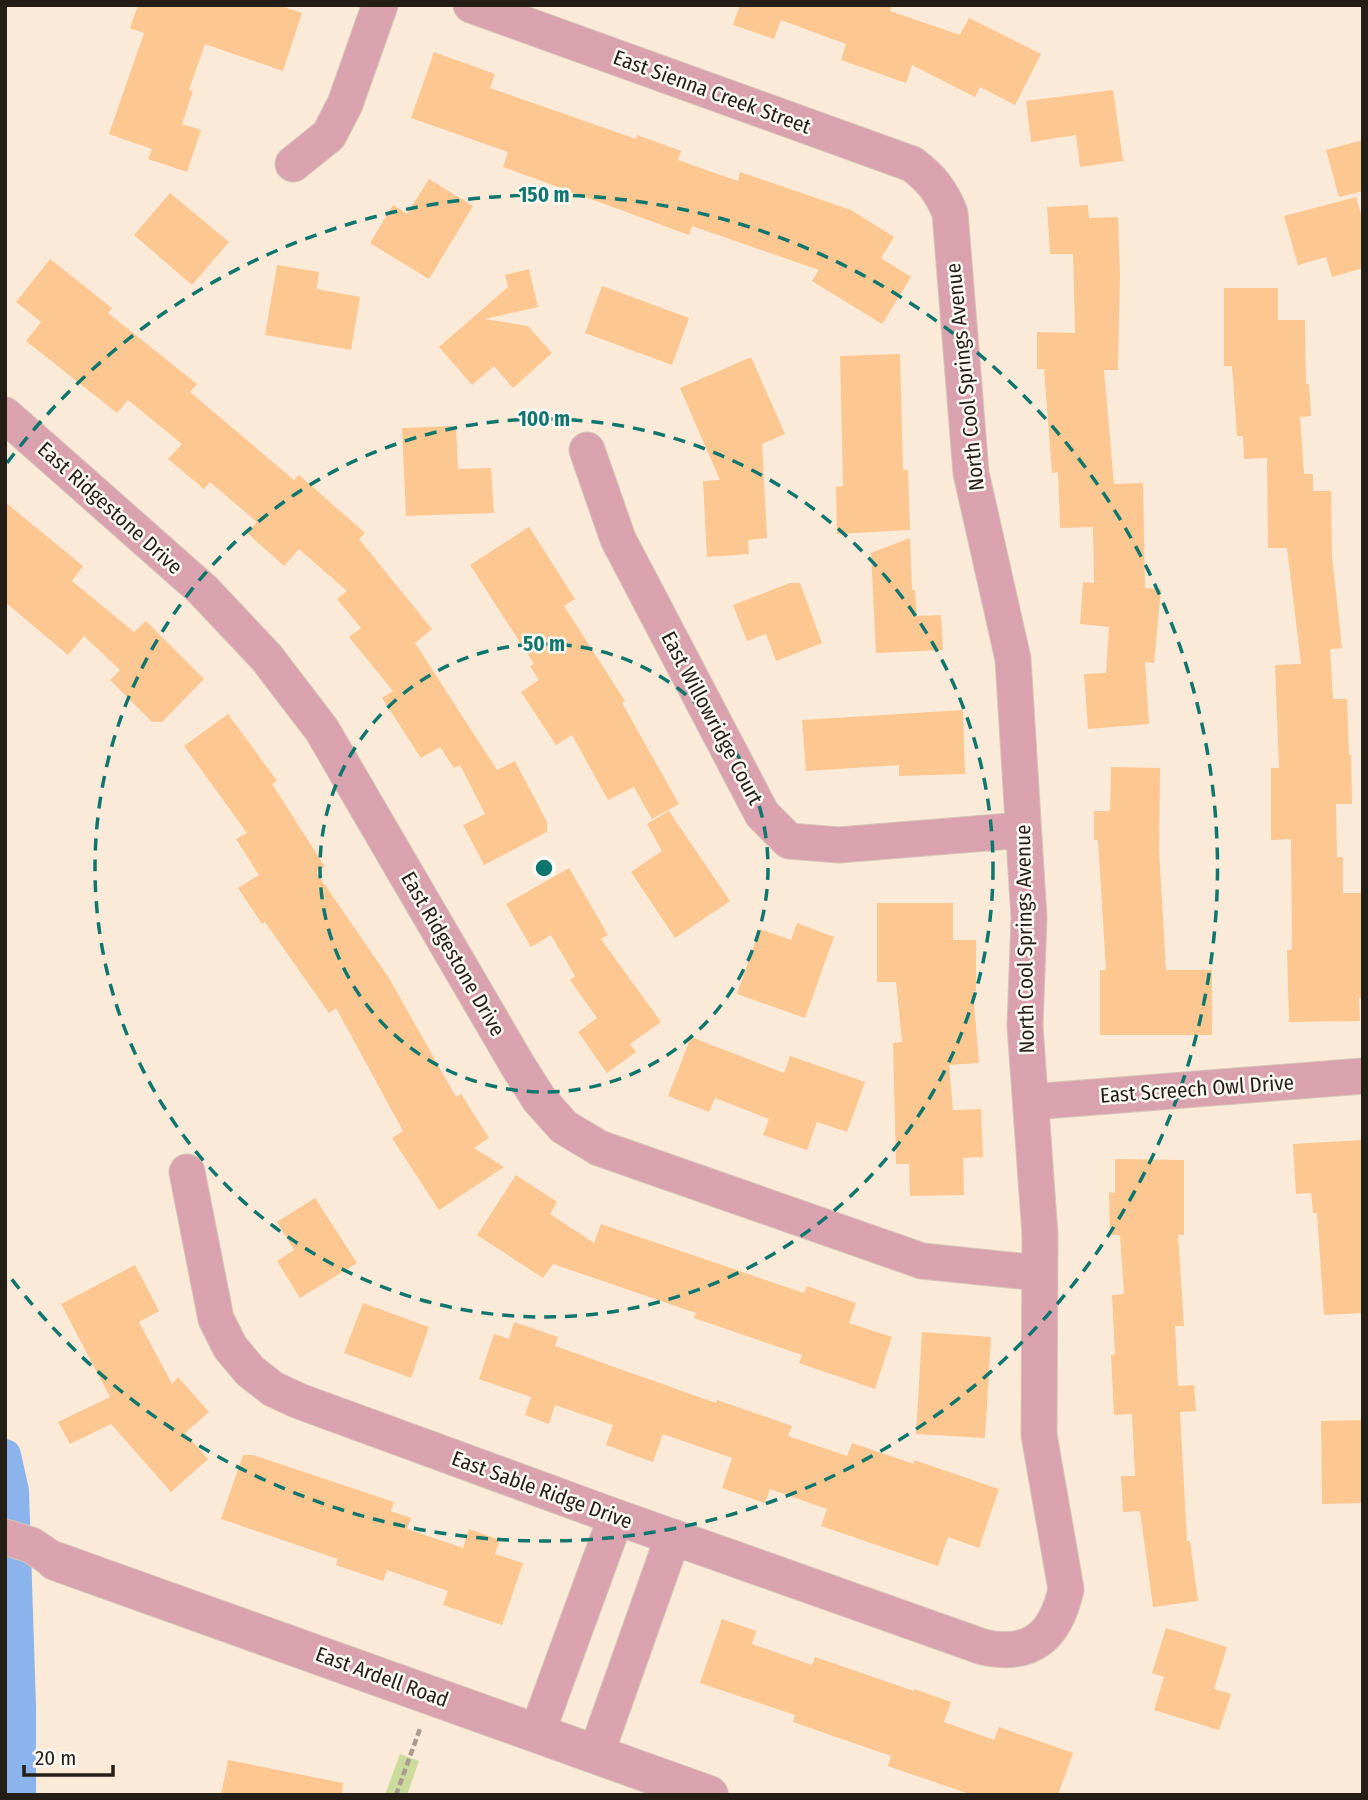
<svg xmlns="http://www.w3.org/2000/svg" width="1368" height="1800" font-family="'Fira Sans Condensed',sans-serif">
  <rect width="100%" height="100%" fill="#fcead9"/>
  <!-- green -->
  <polygon fill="#cbdb9c" points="400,1754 419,1761 407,1795 385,1795"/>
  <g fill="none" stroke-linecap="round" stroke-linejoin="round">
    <!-- canal -->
    <polyline stroke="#8bb3ec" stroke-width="32" points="5,1455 13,1491 20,1706 20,1795"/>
  </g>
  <!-- building -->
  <g fill="#fdc791">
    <polygon points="138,5 278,5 302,13 283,71 205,44 189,90 193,91 182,124 201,130 187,172 148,159 152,149 109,134 144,33 130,28"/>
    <polygon points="740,5 892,5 890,11 960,35 969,18 1041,54 1015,105 980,87 975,97 912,65 906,83 841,60 846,44 781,20 774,39 733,25"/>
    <polygon points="434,52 495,74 490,88 636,139 637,135 681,151 678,160 738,181 740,172 851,210 894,237 881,258 911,277 882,324 812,281 819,270 692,226 689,235 503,167 508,152 411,118"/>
    <polygon points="1113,90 1123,161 1080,167 1076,135 1031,142 1026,101"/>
    <polygon points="1363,140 1363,191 1339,197 1326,150"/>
    <polygon points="429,179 473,206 429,279 370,243 393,205 407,214"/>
    <polygon points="170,193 229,242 192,285 134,235"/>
    <polygon points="1356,197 1363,221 1363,268 1332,277 1326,257 1298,265 1284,216"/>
    <polygon points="1088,205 1089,218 1118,217 1120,276 1118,370 1104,370 1114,484 1143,483 1145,588 1161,589 1154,663 1145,662 1149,724 1088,729 1084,674 1106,673 1109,627 1080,624 1083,582 1094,583 1093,527 1060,528 1058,472 1052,473 1044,369 1037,369 1037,332 1075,333 1073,254 1050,254 1047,207"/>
    <polygon points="50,259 112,308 108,313 197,384 190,392 294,480 299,475 365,533 359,539 432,629 415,643 497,770 515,761 547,822 547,832 484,865 463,825 485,814 460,765 454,768 440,747 421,758 382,698 393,691 349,637 361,628 337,599 347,591 299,549 284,566 247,533 257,522 210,482 204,489 168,459 182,444 128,400 117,413 26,341 41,322 16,302"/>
    <polygon points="277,265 319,272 317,289 360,297 351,350 265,335"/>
    <polygon points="529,269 538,307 485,319 528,326 552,353 513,388 494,366 472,385 439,347 508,287 505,275"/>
    <polygon points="602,286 689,318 672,365 585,333"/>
    <polygon points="1224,288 1278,288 1278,320 1305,320 1306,384 1309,384 1311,416 1300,417 1304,474 1313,474 1313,491 1331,491 1332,556 1342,648 1330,649 1333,699 1347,699 1349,755 1351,755 1352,804 1336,804 1337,857 1343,857 1343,893 1362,893 1363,998 1359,998 1360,1021 1289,1022 1287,950 1292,950 1291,839 1271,840 1271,768 1279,768 1275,665 1301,664 1287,548 1268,548 1267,458 1244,459 1243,436 1237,436 1232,366 1224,366"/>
    <polygon points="900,354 903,470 908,470 910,530 837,534 836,487 843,486 840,356"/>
    <polygon points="751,357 785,434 762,444 767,538 748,540 749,554 707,557 703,481 720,480 680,388"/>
    <polygon points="456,426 458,469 491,468 494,513 406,516 402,428"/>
    <polygon points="5,502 83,566 72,581 134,632 146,621 204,679 162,722 152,722 110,680 120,670 84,636 68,655 5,602"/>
    <polygon points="529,527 575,599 564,606 625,701 622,703 679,804 652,819 634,787 608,800 572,735 556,745 521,692 539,680 530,666 534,664 470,565"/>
    <polygon points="910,538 912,590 915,590 917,616 941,615 943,650 876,653 871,553"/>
    <polygon points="790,583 800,583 822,643 776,661 766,634 747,641 733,605"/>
    <polygon points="963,710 965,774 899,776 899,765 806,771 802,720"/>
    <polygon points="228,714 277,781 272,784 325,867 316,872 389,978 456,1097 461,1094 489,1138 474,1148 504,1167 439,1210 392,1138 403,1131 336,1008 329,1013 265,922 262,924 238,888 259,875 236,839 247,833 184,746"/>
    <polygon points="1111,767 1160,768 1159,851 1166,970 1212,970 1212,1035 1100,1035 1100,970 1106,970 1098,840 1094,840 1094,811 1110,811"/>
    <polygon points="669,811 730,901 675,938 631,872 662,851 647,824"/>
    <polygon points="569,868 608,935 601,939 661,1022 630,1044 636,1052 607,1073 578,1032 597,1018 570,980 575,976 551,935 531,947 506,904"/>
    <polygon points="877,903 953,903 953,940 976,940 976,991 973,991 979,1063 949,1065 953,1110 981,1109 983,1157 963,1158 964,1195 910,1196 909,1164 896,1164 893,1043 902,1042 896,982 877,982"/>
    <polygon points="797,923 834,937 805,1018 737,994 760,929 791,940"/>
    <polygon points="691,1037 784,1073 790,1056 865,1082 847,1132 817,1122 807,1150 763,1135 769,1119 715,1098 709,1112 668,1096"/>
    <polygon points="1363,1140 1363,1313 1324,1315 1317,1213 1313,1213 1311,1193 1296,1194 1293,1144"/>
    <polygon points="1115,1159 1184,1160 1184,1235 1178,1235 1184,1326 1175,1326 1178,1386 1194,1385 1196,1411 1180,1412 1187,1541 1190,1541 1198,1601 1153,1607 1140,1511 1123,1512 1121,1476 1135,1476 1132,1414 1114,1415 1111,1355 1115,1355 1112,1295 1124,1294 1120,1235 1110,1235 1109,1192 1115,1193"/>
    <polygon points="516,1175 557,1202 550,1214 594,1243 601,1224 804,1293 807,1286 856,1303 849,1323 892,1337 875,1389 799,1363 802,1355 694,1318 696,1313 553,1264 543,1278 477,1235"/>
    <polygon points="315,1198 357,1263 300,1298 277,1261 294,1250 277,1222"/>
    <polygon points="135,1265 159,1311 139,1322 172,1384 178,1377 209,1412 185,1433 208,1459 171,1492 111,1424 70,1444 58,1422 110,1397 61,1304"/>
    <polygon points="363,1303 429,1327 411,1378 344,1353"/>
    <polygon points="514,1322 558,1337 555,1346 716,1403 717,1400 792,1426 788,1436 847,1456 852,1443 914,1464 914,1460 999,1489 979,1548 948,1537 938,1566 821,1526 827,1509 770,1489 765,1503 722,1488 732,1458 663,1434 653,1462 606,1445 613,1425 555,1405 549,1424 525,1415 531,1397 479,1379 494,1334 509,1339"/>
    <polygon points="922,1332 991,1337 985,1438 916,1434"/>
    <polygon points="1363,1420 1363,1503 1322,1504 1321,1421"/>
    <polygon points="243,1455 253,1455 394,1502 391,1511 411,1518 407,1529 463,1548 469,1529 500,1540 495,1554 523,1563 502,1625 443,1605 448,1591 387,1570 383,1581 336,1565 338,1559 221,1519"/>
    <polygon points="722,1619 756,1631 752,1644 812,1665 815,1657 914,1691 914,1689 951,1702 944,1722 994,1740 999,1727 1073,1753 1058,1795 972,1795 888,1766 891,1756 793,1722 795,1715 700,1683"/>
    <polygon points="1166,1628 1227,1647 1214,1689 1231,1694 1219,1730 1154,1710 1164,1677 1152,1673"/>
    <polygon points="228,1760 343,1783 342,1795 221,1795"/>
  </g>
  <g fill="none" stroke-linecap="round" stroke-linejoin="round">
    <defs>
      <g id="minor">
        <polyline points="293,164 329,135 345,104 380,5"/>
        <polyline points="5,415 203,590 267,658 322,730 518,1066 539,1099 564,1127 599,1148 922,1261 1039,1273"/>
        <polyline points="587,450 618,539 762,814 789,841 839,845 1023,830"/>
        <polyline points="1031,1102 1363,1076"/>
        <path d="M187 1172 216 1319 230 1347 250 1371 273 1389 299 1401 616 1517 983 1647C1032 1658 1056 1635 1066 1589L1039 1435 1040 1235 1025 1026 1029 918 1013 659 971 473 950 213C941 191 931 178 912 164L471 5"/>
        <polyline points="5,1537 31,1545 55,1561"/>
        <polyline points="537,1733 616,1517"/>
        <polyline points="596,1754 673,1537"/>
      </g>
      <polyline id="tertiary" points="55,1561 709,1795"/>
    </defs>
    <!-- minor casing -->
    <use href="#minor" stroke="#d5c5b6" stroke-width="37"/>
    <!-- tertiary casing -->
    <use href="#tertiary" stroke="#d5c5b6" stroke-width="40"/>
    <!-- path -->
    <polyline stroke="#a99b8d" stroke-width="4.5" stroke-dasharray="7 3.5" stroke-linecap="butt" points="396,1795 421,1726"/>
    <!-- minor -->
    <use href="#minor" stroke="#daa1af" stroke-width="35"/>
    <!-- tertiary -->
    <use href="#tertiary" stroke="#daa1af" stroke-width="38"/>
  </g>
  <!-- distance rings -->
  <g fill="none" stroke="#0f766e" stroke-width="3.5" stroke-dasharray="12 9">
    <circle cx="544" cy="868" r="224"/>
    <circle cx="544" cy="868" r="449"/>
    <path d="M7 463A673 673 0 1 1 7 1273"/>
  </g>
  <g text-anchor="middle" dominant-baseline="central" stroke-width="5" stroke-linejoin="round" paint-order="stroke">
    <!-- street labels -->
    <g font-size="21" fill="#251e16" stroke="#fffaf6">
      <text transform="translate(712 92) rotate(20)">East Sienna Creek Street</text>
      <text transform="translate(965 377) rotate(-96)">North Cool Springs Avenue</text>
      <text transform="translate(110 508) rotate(42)">East Ridgestone Drive</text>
      <text transform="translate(712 718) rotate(62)">East Willowridge Court</text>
      <text transform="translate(1025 939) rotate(-91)">North Cool Springs Avenue</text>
      <text transform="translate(453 954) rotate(60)">East Ridgestone Drive</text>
      <text transform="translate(1197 1089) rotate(-4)">East Screech Owl Drive</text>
      <text transform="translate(542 1490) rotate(20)">East Sable Ridge Drive</text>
      <text transform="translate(382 1677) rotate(20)">East Ardell Road</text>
    </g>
  </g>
  <circle cx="544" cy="868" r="10" fill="#0f766e" stroke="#fffaf6" stroke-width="3.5"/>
  <g font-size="21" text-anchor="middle" font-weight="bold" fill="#0f766e" stroke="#fffaf6" stroke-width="5" stroke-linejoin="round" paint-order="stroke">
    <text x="544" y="202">150 m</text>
    <text x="544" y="426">100 m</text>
    <text x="544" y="651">50 m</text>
  </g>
  <!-- border -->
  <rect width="1368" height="1800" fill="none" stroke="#251e16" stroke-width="14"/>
  <!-- scale -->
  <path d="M24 1765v10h89v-10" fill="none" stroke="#251e16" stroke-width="3.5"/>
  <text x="35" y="1765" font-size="21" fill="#251e16" stroke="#fffaf6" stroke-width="5" paint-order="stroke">20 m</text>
</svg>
